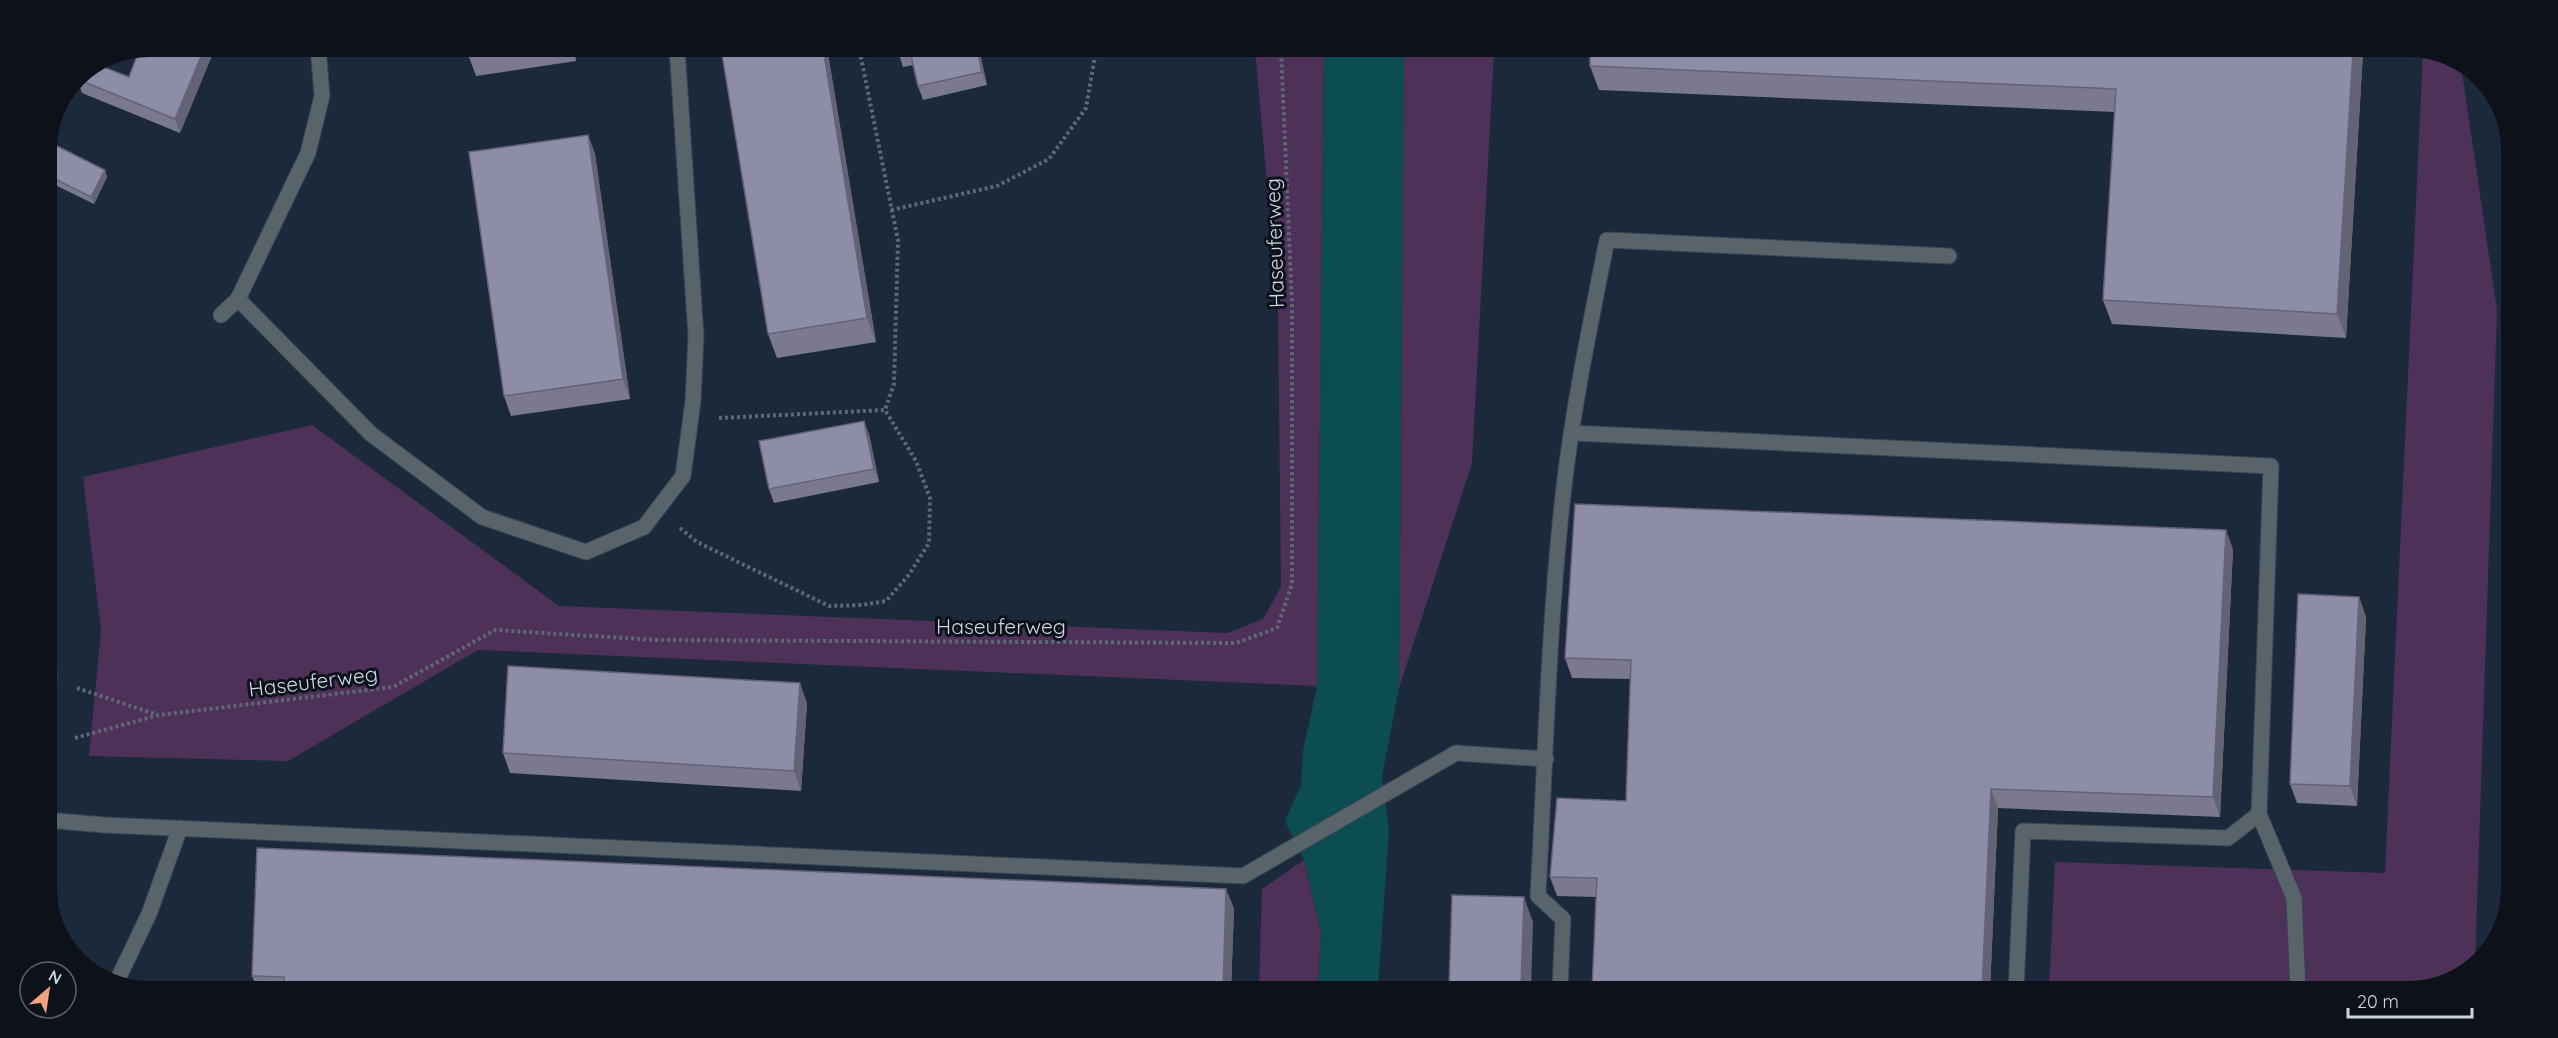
<svg xmlns="http://www.w3.org/2000/svg" width="2558" height="1038" font-family="Quicksand,sans-serif">
  <rect width="100%" height="100%" fill="#1c293b"/>
  <!-- green -->
  <g fill="#4e3158">
    <polygon points="1255,49 1324,49 1317,686 478,650 288,761 89,756 101,631 83,477 312,425 559,606 1228,633 1263,619 1281,587 1278,307"/>
    <polygon points="1404,50 1494,50 1472,463 1399,688"/>
    <polygon points="2423,52 2442,52 2461,66 2497,310 2475,964 2471,970 2409,991 2049,991 2055,862 2385,873"/>
    <polygon points="1304,860 1321,932 1318,989 1259,989 1262,889"/>
  </g>
  <!-- water -->
  <polygon fill="#0c4d51" points="1324,49 1404,50 1399,688 1382,777 1389,830 1378,989 1318,989 1321,932 1304,860 1285,821 1301,785 1303,751 1317,686"/>
  <g fill="none" stroke-linecap="round" stroke-linejoin="round">
    <defs>
      <g id="minor">
        <polyline points="238,299 371,434 482,517 586,552 644,527 683,476 693,401 696,336 677,48"/>
        <polyline points="221,315 238,299 308,153 322,96 318,47"/>
        <polyline points="1572,433 2271,466 2259,814 2294,898 2298,991"/>
        <polyline points="47,629 49,678 47,729"/>
        <polyline points="47,820 104,825 1243,876 1456,753 1546,759"/>
        <polyline points="115,985 149,914 180,828"/>
        <path d="M1560 989 1563 919 1538 896C1545 769 1548 641 1561 514 1570 422 1589 330 1607 240L1949 256"/>
        <polyline points="2016,991 2023,831 2228,838 2259,814"/>
      </g>
    </defs>
    <!-- minor casing -->
    <use href="#minor" stroke="#384556" stroke-width="17"/>
    <!-- path -->
    <g stroke="#5c6877" stroke-width="4" stroke-dasharray="3 3" stroke-linecap="butt">
      <polyline points="891,210 997,186 1049,159 1086,108 1095,56 1092,49"/>
      <polyline points="719,418 885,410 894,384 898,240 859,48"/>
      <polyline points="680,528 697,542 829,606 862,605 886,601 908,576 929,543 930,498 916,461 885,410"/>
      <polyline points="77,688 158,715"/>
      <polyline points="75,738 159,715 393,687 495,630 657,640 1236,643 1277,628 1292,584 1292,305 1281,49"/>
    </g>
    <!-- minor -->
    <use href="#minor" stroke="#58646a" stroke-width="15"/>
  </g>
  <!-- wall -->
  <g fill="#7a7990">
    <polygon points="149,46 214,47 215,48 180,133 82,93 77,79 129,77"/>
    <polygon points="468,47 574,48 576,61 476,76 469,57"/>
    <polygon points="827,48 876,342 777,358 768,334"/>
    <polygon points="897,48 979,49 987,85 923,100 918,86 913,65 903,67"/>
    <polygon points="1590,50 2363,52 2346,338 2112,324 2103,300 2115,112 1599,90 1590,66"/>
    <polygon points="588,135 595,154 630,399 511,416 504,396"/>
    <polygon points="47,147 105,170 107,177 94,204 47,181"/>
    <polygon points="869,434 879,482 774,503 769,489"/>
    <polygon points="2233,549 2220,817 1998,808 1990,990 1592,990 1596,897 1557,896 1550,877 1626,801 1630,679 1572,678 1565,658"/>
    <polygon points="2359,597 2366,617 2357,806 2297,803 2290,784"/>
    <polygon points="807,703 801,791 510,773 503,753"/>
    <polygon points="1226,889 1234,909 1231,989 256,986 252,976"/>
  </g>
  <!-- shaded-wall -->
  <g fill="#636375">
    <polygon points="205,47 214,47 215,48 180,133 175,119"/>
    <polygon points="571,48 574,48 576,61"/>
    <polygon points="823,48 827,48 876,342 867,318"/>
    <polygon points="977,49 979,49 987,85 982,72"/>
    <polygon points="2353,52 2363,52 2346,338 2337,314"/>
    <polygon points="588,135 595,154 630,399 623,379"/>
    <polygon points="105,170 107,177 94,204 91,197"/>
    <polygon points="864,421 869,434 879,482 874,469"/>
    <polygon points="2226,530 2233,549 2220,817 2213,797"/>
    <polygon points="2359,597 2366,617 2357,806 2350,786"/>
    <polygon points="800,683 807,703 801,791 794,771"/>
    <polygon points="1991,789 1998,808 1990,990 1982,990"/>
    <polygon points="1226,889 1234,909 1231,989 1223,989"/>
    <polygon points="1524,897 1533,922 1531,989 1521,989"/>
  </g>
  <!-- building -->
  <g fill="#8e8da7" stroke="#636375" stroke-width="1.5">
    <polygon points="149,46 205,47 175,119 77,79 78,75 96,64 129,77 140,48"/>
    <polygon points="468,47 530,47 469,57"/>
    <polygon points="721,48 823,48 867,318 768,334"/>
    <polygon points="897,48 977,49 982,72 918,86 910,51 898,53"/>
    <polygon points="1590,50 2353,52 2337,314 2103,300 2116,89 1590,66"/>
    <polygon points="588,135 623,379 504,396 469,152"/>
    <polygon points="49,142 105,170 91,197 47,175 47,147"/>
    <polygon points="864,421 874,469 769,489 759,441"/>
    <polygon points="1575,504 2226,530 2213,797 1991,789 1982,990 1592,990 1597,878 1550,877 1557,798 1626,801 1631,660 1565,658"/>
    <polygon points="2298,594 2359,597 2350,786 2290,784"/>
    <polygon points="508,666 800,683 794,771 503,753"/>
    <polygon points="257,848 1226,889 1223,989 284,986 284,977 252,976"/>
    <polygon points="1452,895 1524,897 1521,989 1449,989"/>
  </g>
  <g text-anchor="middle" dominant-baseline="central" stroke-width="6" stroke-linejoin="round" paint-order="stroke">
    <!-- street labels -->
    <g font-size="21" fill="#ced6e2" stroke="#0c111a">
      <text transform="translate(1274 243) rotate(-92)">Haseuferweg</text>
      <text x="1001" y="626">Haseuferweg</text>
      <text transform="translate(313 681) rotate(-7)">Haseuferweg</text>
    </g>
  </g>
  <!-- crop -->
  <path d="M0 0H2558V1038H0ZM149 57H2409A92 92 0 0 1 2501 149V889A92 92 0 0 1 2409 981H149A92 92 0 0 1 57 889V149A92 92 0 0 1 149 57Z" fill="#0c111a" fill-rule="evenodd"/>
  <!-- north arrow -->
  <g transform="translate(48 990) rotate(29)"><circle r="28" fill="#0c111a" stroke="#5a606a" stroke-width="1.5"/>
  <path d="M0-4.5L10 22L0 15L-10 22Z" fill="#f1a17d"/>
  <text y="-9" font-size="16" font-weight="bold" text-anchor="middle" fill="#ced6e2">N</text>
  </g>
  <!-- scale -->
  <path d="M2348 1008v9h124v-9" fill="none" stroke="#ced6e2" stroke-width="3"/>
  <text x="2357" y="1008" font-size="18" fill="#ced6e2" stroke="#0c111a" stroke-width="4.5" paint-order="stroke">20 m</text>
</svg>
